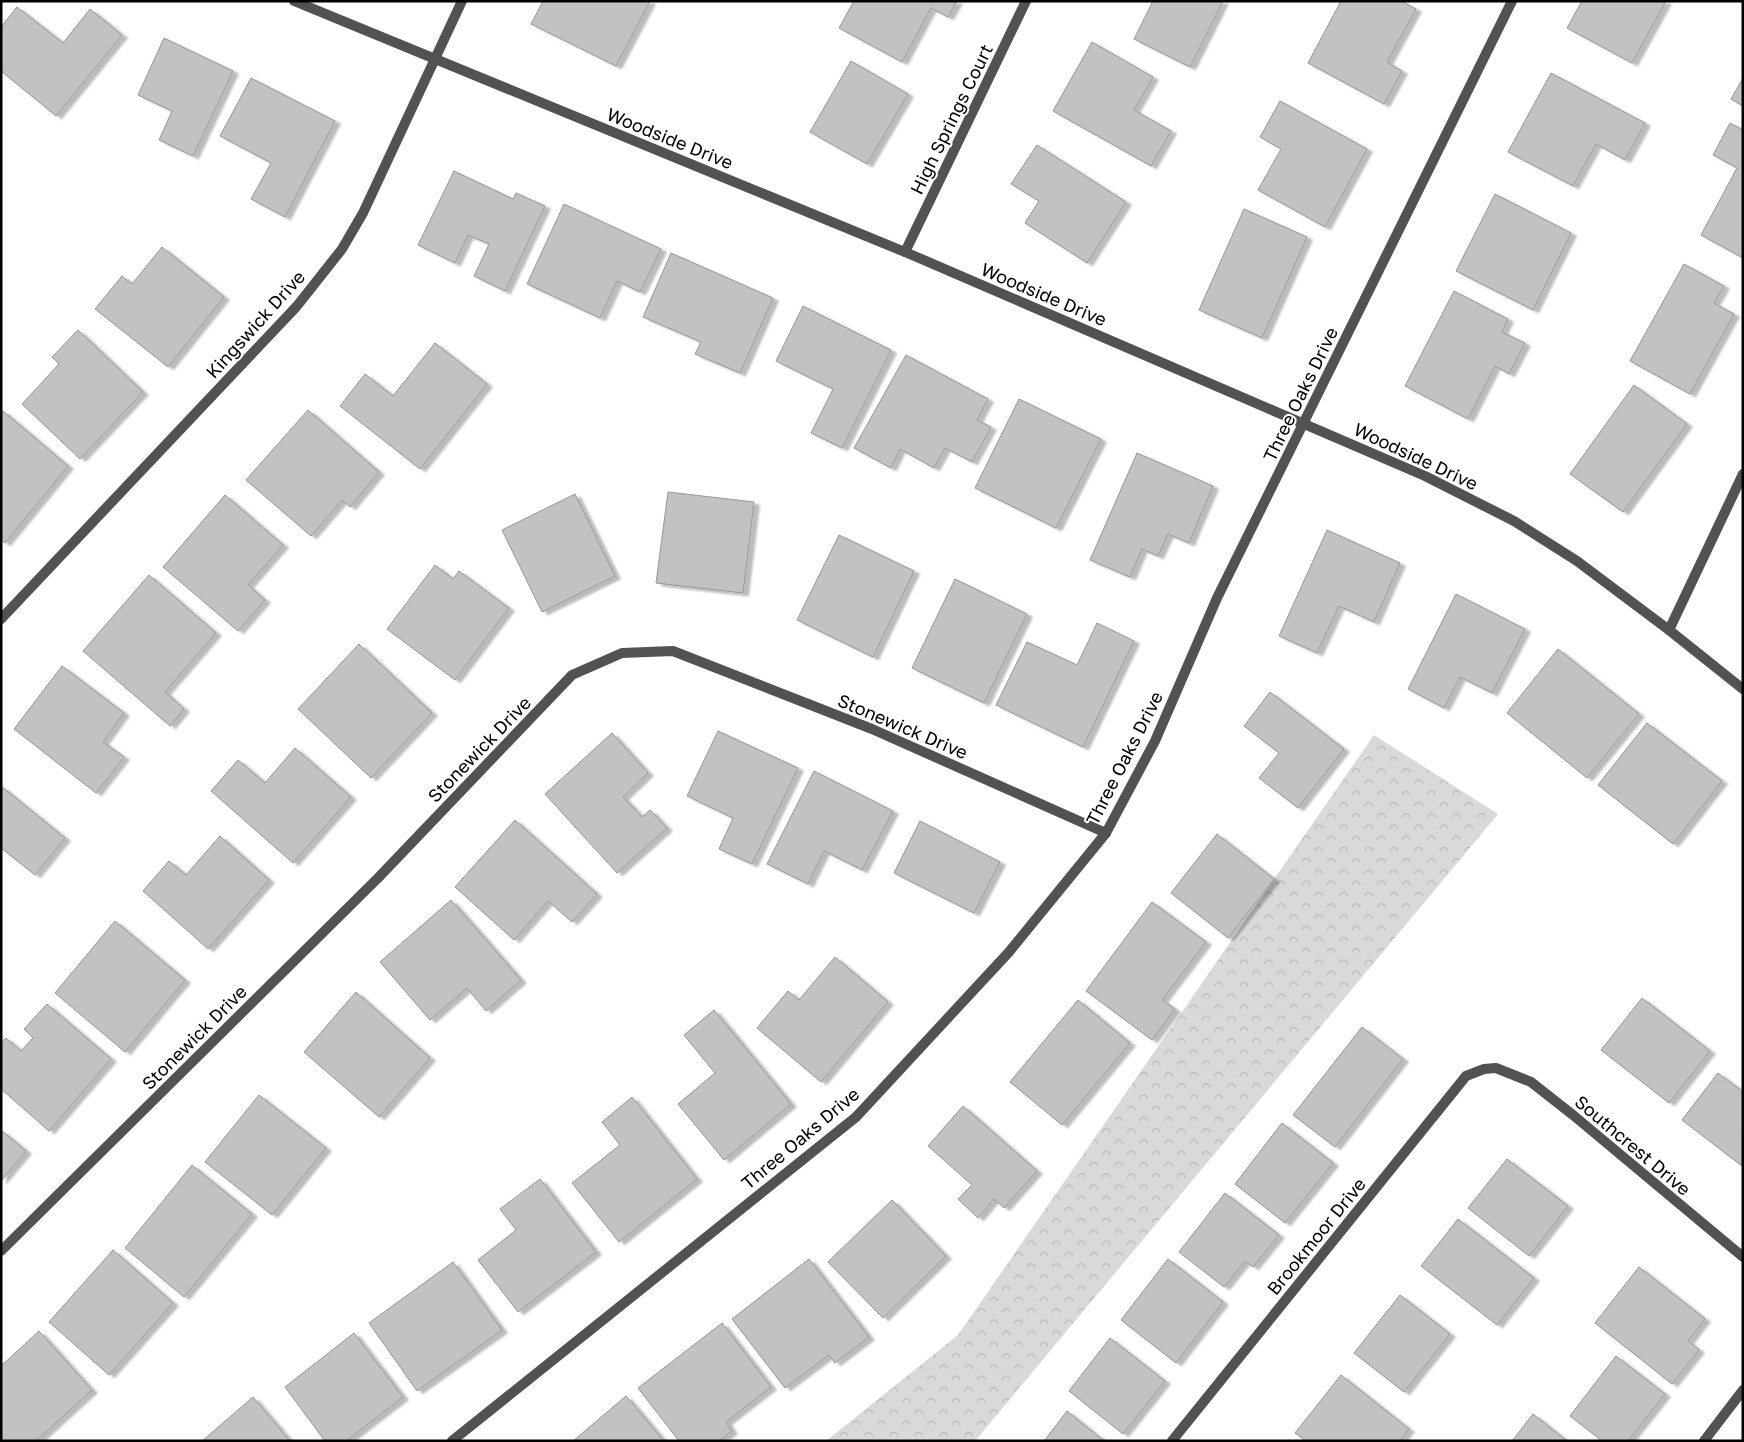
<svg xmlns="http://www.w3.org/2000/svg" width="1744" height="1442" font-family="'Golos Text',sans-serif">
  <defs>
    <pattern id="forest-crowns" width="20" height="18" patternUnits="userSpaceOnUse" patternTransform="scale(1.25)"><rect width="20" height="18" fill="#d9d9d9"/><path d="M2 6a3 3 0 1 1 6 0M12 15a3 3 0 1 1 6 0" fill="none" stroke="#b8b8b8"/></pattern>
    <filter id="shadow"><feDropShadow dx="5.5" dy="3" stdDeviation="1" flood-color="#0004"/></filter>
  </defs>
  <rect width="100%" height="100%" fill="#fff"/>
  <!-- forest -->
  <polygon fill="url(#forest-crowns)" points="1374,735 1498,814 975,1441 826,1441 958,1335"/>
  <!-- building -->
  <g fill="#c2c2c2" stroke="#969696" filter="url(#shadow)">
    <polygon points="543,1 650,1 616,66 531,24"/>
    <polygon points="854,1 957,1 948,17 931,8 902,62 839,28"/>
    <polygon points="1153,1 1223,1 1190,67 1134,39"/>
    <polygon points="1341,1 1401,1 1416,9 1387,62 1402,71 1384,104 1308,63"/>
    <polygon points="1582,1 1666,1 1632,63 1567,28"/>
    <polygon points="17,7 63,43 90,9 122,35 56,116 1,71 1,27"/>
    <polygon points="164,38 233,71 193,156 159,140 172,111 138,95"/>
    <polygon points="1092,42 1153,77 1134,110 1171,131 1151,166 1053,111"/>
    <polygon points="851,61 908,94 867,164 810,132"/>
    <polygon points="1551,73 1645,123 1625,160 1596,144 1573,186 1508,152"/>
    <polygon points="251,78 335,121 285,217 251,199 271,163 220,136"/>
    <polygon points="1743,78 1743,106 1731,99"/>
    <polygon points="1280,101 1367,149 1325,227 1258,190 1281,149 1260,137"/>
    <polygon points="1730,123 1743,130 1743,258 1701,235 1737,168 1713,155"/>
    <polygon points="1037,145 1126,202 1087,263 1025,223 1039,201 1011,184"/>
    <polygon points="454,171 513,199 516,193 545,206 505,291 474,276 489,244 468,235 455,263 418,245"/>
    <polygon points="1495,194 1571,233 1533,310 1456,271"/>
    <polygon points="564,204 661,249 640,292 617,281 600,318 527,284"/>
    <polygon points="1244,209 1307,237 1262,338 1199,310"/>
    <polygon points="162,247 224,297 168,367 95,309 122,276 132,284"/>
    <polygon points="671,253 773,298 740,373 695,354 701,342 643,317"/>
    <polygon points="1684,264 1724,286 1714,303 1734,314 1690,394 1630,361"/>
    <polygon points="1454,291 1508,319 1502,332 1525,343 1509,374 1495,366 1468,419 1405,386"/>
    <polygon points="803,306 891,350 842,448 811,433 833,389 776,361"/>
    <polygon points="78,330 143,392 80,459 22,404 59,364 52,357"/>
    <polygon points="435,343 487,384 420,469 340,406 365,374 393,396"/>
    <polygon points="906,355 988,399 977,420 991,427 972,462 945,448 934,468 900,449 891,468 854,448"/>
    <polygon points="1634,385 1687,424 1623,512 1570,474"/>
    <polygon points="1019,399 1101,439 1056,528 975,488"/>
    <polygon points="308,410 379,472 350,507 342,500 311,536 246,480"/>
    <polygon points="3,411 68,466 5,543 1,540 1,413"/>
    <polygon points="1137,453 1213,486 1189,543 1168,534 1158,556 1142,549 1130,577 1090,560"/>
    <polygon points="668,492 754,502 743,593 656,583"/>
    <polygon points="575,494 615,576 542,612 502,530"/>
    <polygon points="225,495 283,545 248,585 265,600 238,631 163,567"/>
    <polygon points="1327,530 1400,563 1374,622 1339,606 1317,653 1279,636"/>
    <polygon points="839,535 914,571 873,657 797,620"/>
    <polygon points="435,565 453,579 459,571 509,608 455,680 387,629"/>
    <polygon points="149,575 216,633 165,692 184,709 170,726 83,651"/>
    <polygon points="955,579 1027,614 984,703 912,668"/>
    <polygon points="1456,594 1525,629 1492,693 1460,677 1444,708 1408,689"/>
    <polygon points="1097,623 1134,641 1083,747 996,705 1027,642 1077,665"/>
    <polygon points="359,644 432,713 371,778 298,709"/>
    <polygon points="1558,649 1639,714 1587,778 1507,713"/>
    <polygon points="62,666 124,713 103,742 124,757 96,793 14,729"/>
    <polygon points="1270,692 1344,749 1298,808 1259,778 1279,753 1244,726"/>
    <polygon points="1647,723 1722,781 1673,844 1598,785"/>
    <polygon points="718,731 798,768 752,864 719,849 733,818 687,796"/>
    <polygon points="612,733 648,773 623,797 642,817 650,810 667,828 617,873 545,794"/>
    <polygon points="295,748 351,797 293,863 211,791 238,760 265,783"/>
    <polygon points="814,771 893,811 862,870 824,851 808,884 767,864"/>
    <polygon points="1,786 65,838 35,875 1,848"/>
    <polygon points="515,820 597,894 572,922 548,901 514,940 455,887"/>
    <polygon points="920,821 1000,862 974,913 894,873"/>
    <polygon points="1217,834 1274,879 1228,938 1171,893"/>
    <polygon points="220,836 269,880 208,949 143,891 169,861 186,875"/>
    <polygon points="451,900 521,980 486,1011 467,988 430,1020 380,962"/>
    <polygon points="1152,902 1206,942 1162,1000 1175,1009 1152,1040 1086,991"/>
    <polygon points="115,921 185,980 125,1052 55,993"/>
    <polygon points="835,957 888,1002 821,1082 757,1028 788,991 799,1000"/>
    <polygon points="356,992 430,1058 379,1117 304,1052"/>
    <polygon points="1642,998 1710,1051 1669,1103 1601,1050"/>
    <polygon points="1078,1000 1130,1043 1062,1125 1010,1082"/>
    <polygon points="47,1004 111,1059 49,1131 1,1089 1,1043 6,1038 21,1051 33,1038 24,1029"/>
    <polygon points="714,1010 791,1104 724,1160 678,1104 715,1073 684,1035"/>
    <polygon points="1362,1027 1403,1059 1335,1147 1293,1115"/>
    <polygon points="1718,1073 1743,1092 1742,1166 1682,1120"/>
    <polygon points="259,1095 326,1148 272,1215 205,1162"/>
    <polygon points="632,1097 697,1179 619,1242 572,1183 620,1145 602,1122"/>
    <polygon points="963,1106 1037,1171 1004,1208 994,1199 978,1218 958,1199 972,1185 928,1146"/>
    <polygon points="1282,1123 1333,1163 1285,1223 1235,1184"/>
    <polygon points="1,1130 26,1151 1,1181"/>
    <polygon points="1507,1159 1568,1206 1529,1256 1468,1208"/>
    <polygon points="192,1165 252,1214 184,1297 125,1248"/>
    <polygon points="540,1179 596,1252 518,1312 478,1260 516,1230 500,1209"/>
    <polygon points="1225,1193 1279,1235 1253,1267 1245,1261 1224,1287 1179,1252"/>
    <polygon points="892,1200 946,1256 883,1318 828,1262"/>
    <polygon points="1458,1219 1534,1278 1497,1325 1421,1266"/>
    <polygon points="113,1250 173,1303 109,1375 49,1322"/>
    <polygon points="809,1259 869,1337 835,1363 829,1355 785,1388 732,1319"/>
    <polygon points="1168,1259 1223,1302 1176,1363 1121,1320"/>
    <polygon points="453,1262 502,1330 417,1391 369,1323"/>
    <polygon points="1639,1267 1705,1319 1688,1341 1699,1350 1672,1384 1595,1323"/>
    <polygon points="1400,1295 1450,1334 1404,1392 1354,1353"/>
    <polygon points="722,1323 771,1387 726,1422 732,1431 719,1441 679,1441 638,1388"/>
    <polygon points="39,1331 92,1390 36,1441 1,1441 1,1366"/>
    <polygon points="354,1333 403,1397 346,1441 325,1441 285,1387"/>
    <polygon points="1110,1338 1165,1381 1123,1434 1069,1391"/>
    <polygon points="1616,1356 1665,1394 1628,1441 1602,1441 1570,1416"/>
    <polygon points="1341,1375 1409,1429 1400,1441 1306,1441 1295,1433"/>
    <polygon points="626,1396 664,1441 573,1441"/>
    <polygon points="253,1397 290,1441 202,1441"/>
    <polygon points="1067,1411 1104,1441 1044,1441"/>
    <polygon points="1533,1414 1567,1441 1512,1441"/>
  </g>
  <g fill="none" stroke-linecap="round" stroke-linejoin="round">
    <!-- minor -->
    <g stroke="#525252" stroke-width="10">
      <polyline points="905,252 1026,1"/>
      <polyline points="1,619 297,306 342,249 363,213 462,1"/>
      <polyline points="1669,630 1743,474"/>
      <polyline points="1,1251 378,878 572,675 622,653 673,651 872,729 1106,833"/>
      <polyline points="452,1441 856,1117 1009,952 1106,833 1155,741 1217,598 1512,1"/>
      <polyline points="1172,1441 1466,1076 1484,1069 1496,1068 1531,1082 1573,1115 1743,1257"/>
      <polyline points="1704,1441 1743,1390"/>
    </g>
    <!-- tertiary -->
    <polyline stroke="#525252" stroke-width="10" points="294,1 905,252 1425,476 1514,521 1577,561 1669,630 1743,689"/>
  </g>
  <g text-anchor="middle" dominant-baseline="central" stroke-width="4" stroke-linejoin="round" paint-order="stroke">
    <!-- street labels -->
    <g font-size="18" fill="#000" stroke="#fff">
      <text transform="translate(951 119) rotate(-64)">High Springs Court</text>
      <text transform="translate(670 138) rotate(22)">Woodside Drive</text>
      <text transform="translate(1044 294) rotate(23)">Woodside Drive</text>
      <text transform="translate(255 324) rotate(-48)">Kingswick Drive</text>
      <text transform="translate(1300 394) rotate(-64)">Three Oaks Drive</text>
      <text transform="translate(1416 456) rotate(25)">Woodside Drive</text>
      <text transform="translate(903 726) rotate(23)">Stonewick Drive</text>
      <text transform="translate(479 749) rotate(-46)">Stonewick Drive</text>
      <text transform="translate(1124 758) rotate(-63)">Three Oaks Drive</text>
      <text transform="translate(194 1037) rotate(-45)">Stonewick Drive</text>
      <text transform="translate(800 1138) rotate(-40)">Three Oaks Drive</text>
      <text transform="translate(1633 1145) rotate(40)">Southcrest Drive</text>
      <text transform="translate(1316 1236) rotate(-51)">Brookmoor Drive</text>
    </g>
  </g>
  <!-- border -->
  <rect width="1744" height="1442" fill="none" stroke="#000000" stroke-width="5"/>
</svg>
